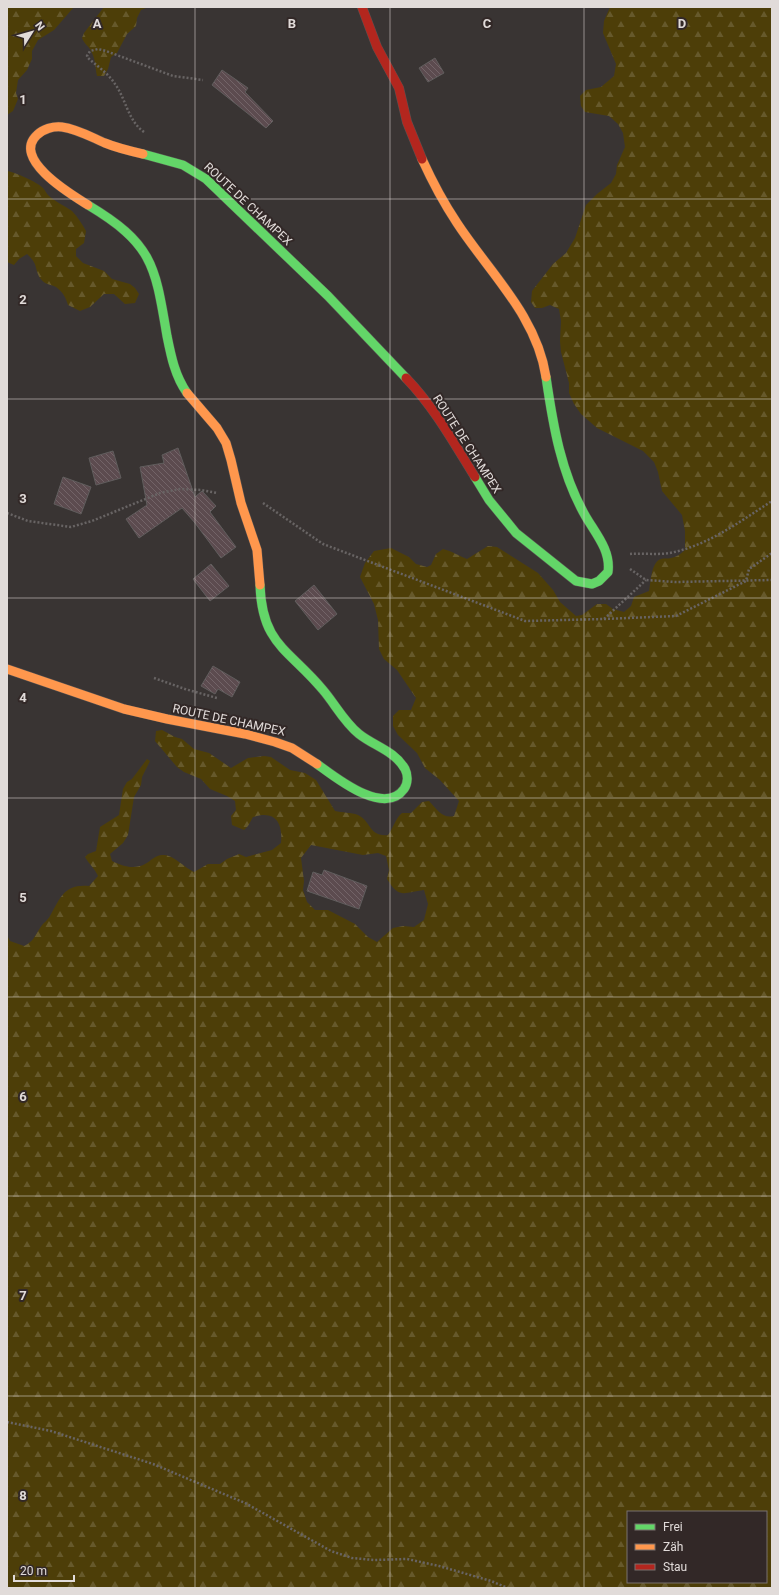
<svg xmlns="http://www.w3.org/2000/svg" width="779" height="1595" font-family="Roboto,sans-serif">
  <defs>
    <pattern id="forest-firs" width="22" height="20" patternUnits="userSpaceOnUse"><rect width="22" height="20" fill="#4d3e08"/><path d="M5 1l3.5 6h-7zM16 11l3.5 6h-7z" fill="#66592b"/></pattern>
    <pattern id="building-back-hatch" width="6" height="6" patternUnits="userSpaceOnUse"><rect width="6" height="6" fill="#5c4b4f"/><path d="M-1 5l2 2M0 0l6 6M5-1l2 2" fill="none" stroke="#736468"/></pattern>
  </defs>
  <rect width="100%" height="100%" fill="#393433"/>
  <!-- forest -->
  <g fill="url(#forest-firs)" fill-rule="evenodd">
    <polygon points="7,7 74,7 54,30 38,40 32,51 32,59 27,70 18,80 16,93 18,99 13,111 7,115"/>
    <path d="M104 7H148L141 10 137 18 136 26 127 34 117 53 111 57 108 69 104 76H97C95 67 96 60 91 51 89 46 84 44 82 38L84 33Z"/>
    <path d="M610 7H772V1588H7V935L10 941 24 946C34 941 34 937 40 928 43 923 48 920 50 916 61 897 64 884 89 886L98 876C95 869 89 864 85 857L88 854 96 851 100 827 119 815 123 789 127 782 132 779 147 759 150 761 142 777 141 785 134 797 128 835 123 843 110 854 112 861C122 866 134 870 145 864 152 860 156 854 164 855 173 855 185 868 194 872L208 864H220L227 859 239 854 246 857 272 850 281 843C283 822 275 810 253 817L248 826 244 830 232 825 231 816 236 810 235 801 227 796 210 789 201 779 184 772 177 767 155 741 156 731 162 730 175 737 182 739 194 749 209 753 231 768 248 758 264 756 271 757 290 770 305 773 316 780 335 811C342 813 351 812 358 815 371 821 369 837 388 835 394 827 395 819 402 813H411L422 802 429 801C437 809 442 819 454 816L459 801 440 780 425 768 417 753 398 735 393 726V716L399 710H411L416 698 397 670 384 659 379 649 378 620 374 604 360 577 365 563 374 551 391 548 409 557 416 564 427 567 431 565 436 554 443 549C452 551 459 556 467 559L488 546 497 547 538 573 553 590 560 602 576 616 582 615 597 604H606L613 609 624 612 631 606 634 597 649 591C651 582 651 562 661 559 664 558 668 559 671 558 676 557 681 554 685 550V531L682 515 662 491 658 472 654 462 643 451 597 428 581 414 574 404 569 393V383L561 352 560 341 561 321 559 309 550 305 542 308H535L531 302 532 291 553 264 566 253 575 238 586 205 597 194 611 183 616 174 617 165 625 147 623 133 618 124 609 116 585 112 581 106 580 96 586 90 601 87 614 76 616 64 603 33 604 21ZM311 845 363 855 378 853 386 856 389 870 387 879C400 900 404 892 424 890L428 904 424 920 414 927 403 926 393 928 377 942 368 937 355 924 328 910H315L307 902 303 890 304 881 301 858ZM628 1512H766V1582H628Z"/>
    <path d="M7 171C15 172 37 182 43 188 45 190 46 193 48 195 55 202 64 205 72 211 78 217 82 224 86 231L84 243 76 249V256L83 263 104 271 112 279 130 284 135 288 139 294 135 303 125 304 114 294H104L90 307 80 311 68 305C66 298 63 292 56 287 50 284 45 285 40 278 34 268 39 265 27 254L19 259 14 265 7 262Z"/>
  </g>
  <!-- building -->
  <g fill="url(#building-back-hatch)" stroke="#605d5d">
    <polygon points="435,58 444,73 428,82 419,68"/>
    <polygon points="222,70 248,88 245,92 273,121 266,128 212,85"/>
    <polygon points="178,448 195,497 202,491 216,506 210,512 236,547 221,558 195,523 182,508 139,538 126,519 147,505 140,467 164,463 162,455"/>
    <polygon points="113,451 121,478 96,485 89,458"/>
    <polygon points="63,477 91,487 81,514 54,504"/>
    <polygon points="211,564 229,586 210,601 193,579"/>
    <polygon points="314,585 337,614 318,630 295,601"/>
    <polygon points="213,666 240,682 232,697 218,689 215,694 201,686"/>
    <polygon points="324,870 367,886 359,909 307,891 313,872 322,875"/>
  </g>
  <g fill="none" stroke-linecap="round" stroke-linejoin="round">
    <defs>
      <g id="fast">
        <polyline points="143,154 183,165 206,179 328,296 406,378"/>
        <path d="M88 205C153 244 155 265 167 336 171 356 175 376 187 393"/>
        <path d="M475 477 489 500 516 533 576 581 592 584 599 581 608 572C611 551 596 534 586 517 561 474 553 425 546 377"/>
        <path d="M260 585C262 645 289 649 323 690 335 704 344 722 359 734 374 746 395 751 405 769 408 775 408 783 404 789 384 817 335 777 317 764"/>
      </g>
      <g id="slow">
        <path d="M422 159C432 181 443 202 457 223 489 272 537 316 546 377"/>
        <path d="M88 205C72 195 11 159 37 135 43 129 53 126 62 127 77 129 91 137 105 143 117 148 130 151 143 154"/>
        <polyline points="187,393 217,428 226,443 231,460 241,503 257,550 260,585"/>
        <polyline points="7,669 124,709 167,719 245,734 275,742 292,748 317,764"/>
      </g>
      <g id="jam">
        <polyline points="362,7 377,47 399,88 407,122 422,159"/>
        <path d="M406 378C434 407 454 443 475 477"/>
      </g>
    </defs>
    <!-- fast casing -->
    <use href="#fast" stroke="#575251" stroke-width="10"/>
    <!-- slow casing -->
    <use href="#slow" stroke="#575251" stroke-width="10"/>
    <!-- jam casing -->
    <use href="#jam" stroke="#575251" stroke-width="10"/>
    <!-- path -->
    <g stroke="#686464" stroke-width="2.5" stroke-dasharray="2 2" stroke-linecap="butt">
      <path d="M144 132C128 121 126 99 115 84 108 73 97 66 88 58L87 56 90 51 98 49 106 51 173 76 203 80"/>
      <polyline points="263,503 323,544 525,621 604,619 646,580"/>
      <polyline points="7,513 28,521 71,527 92,521 160,493 180,489 201,490 217,493"/>
      <path d="M630 554C643 553 657 555 670 553 709 545 739 522 772 501"/>
      <polyline points="630,569 646,580 675,582 772,580"/>
      <polyline points="604,619 676,616 746,581 749,569 772,553"/>
      <polyline points="154,678 185,689 217,698"/>
      <polyline points="7,1422 51,1431 153,1464 245,1503 331,1551 352,1558 374,1560 407,1559 439,1566 491,1581 508,1588"/>
    </g>
    <!-- fast -->
    <use href="#fast" stroke="#63d668" stroke-width="9"/>
    <!-- slow -->
    <use href="#slow" stroke="#ff974d" stroke-width="9"/>
    <!-- jam -->
    <use href="#jam" stroke="#b3261e" stroke-width="9"/>
  </g>
  <!-- grid -->
  <path fill="none" stroke="#e1dbd9" stroke-width="1" stroke-opacity="0.55" d="M195 7V1588M390 7V1588M584 7V1588M7 199H772M7 399H772M7 598H772M7 798H772M7 997H772M7 1196H772M7 1396H772"/>
  <g text-anchor="middle" dominant-baseline="central" stroke-width="4" stroke-linejoin="round" paint-order="stroke">
    <!-- street labels -->
    <g font-size="12" fill="#e1dbd9" stroke="#322827">
      <text transform="translate(248 204) rotate(43)">ROUTE DE CHAMPEX</text>
      <text transform="translate(467 444) rotate(57)">ROUTE DE CHAMPEX</text>
      <text transform="translate(229 720) rotate(12)">ROUTE DE CHAMPEX</text>
    </g>
  </g>
  <g font-size="13" text-anchor="middle" font-weight="bold" fill="#e1dbd9" stroke="#322827" stroke-width="4" stroke-linejoin="round" paint-order="stroke">
    <text x="97" y="28">A</text>
    <text x="292" y="28">B</text>
    <text x="487" y="28">C</text>
    <text x="682" y="28">D</text>
    <text x="23" y="104">1</text>
    <text x="23" y="304">2</text>
    <text x="23" y="503">3</text>
    <text x="23" y="702">4</text>
    <text x="23" y="902">5</text>
    <text x="23" y="1101">6</text>
    <text x="23" y="1300">7</text>
    <text x="23" y="1500">8</text>
  </g>
  <!-- border -->
  <rect width="779" height="1595" fill="none" stroke="#e1dbd9" stroke-width="16"/>
  <!-- legend -->
  <rect x="627" y="1511" width="140" height="72" fill="#322827" stroke="#78706e"/>
  <rect x="635" y="1524" width="20" height="6" fill="#63d668" stroke="#78706e"/>
  <text x="663" y="1531" font-size="12" fill="#e1dbd9">Frei</text>
  <rect x="635" y="1544" width="20" height="6" fill="#ff974d" stroke="#78706e"/>
  <text x="663" y="1551" font-size="12" fill="#e1dbd9">Zäh</text>
  <rect x="635" y="1564" width="20" height="6" fill="#b3261e" stroke="#78706e"/>
  <text x="663" y="1571" font-size="12" fill="#e1dbd9">Stau</text>
  <!-- north arrow -->
  <g transform="translate(32 32) rotate(53)" stroke="#322827" stroke-width="3" paint-order="stroke">
  <path d="M0-3L7 15L0 10L-7 15Z" fill="#e1dbd9"/>
  <text y="-6" font-size="11" font-weight="bold" text-anchor="middle" fill="#e1dbd9">N</text>
  </g>
  <!-- scale -->
  <path d="M14 1575v6h60v-6" fill="none" stroke="#e1dbd9" stroke-width="2"/>
  <text x="20" y="1575" font-size="12" fill="#e1dbd9" stroke="#322827" stroke-width="3" paint-order="stroke">20 m</text>
</svg>
